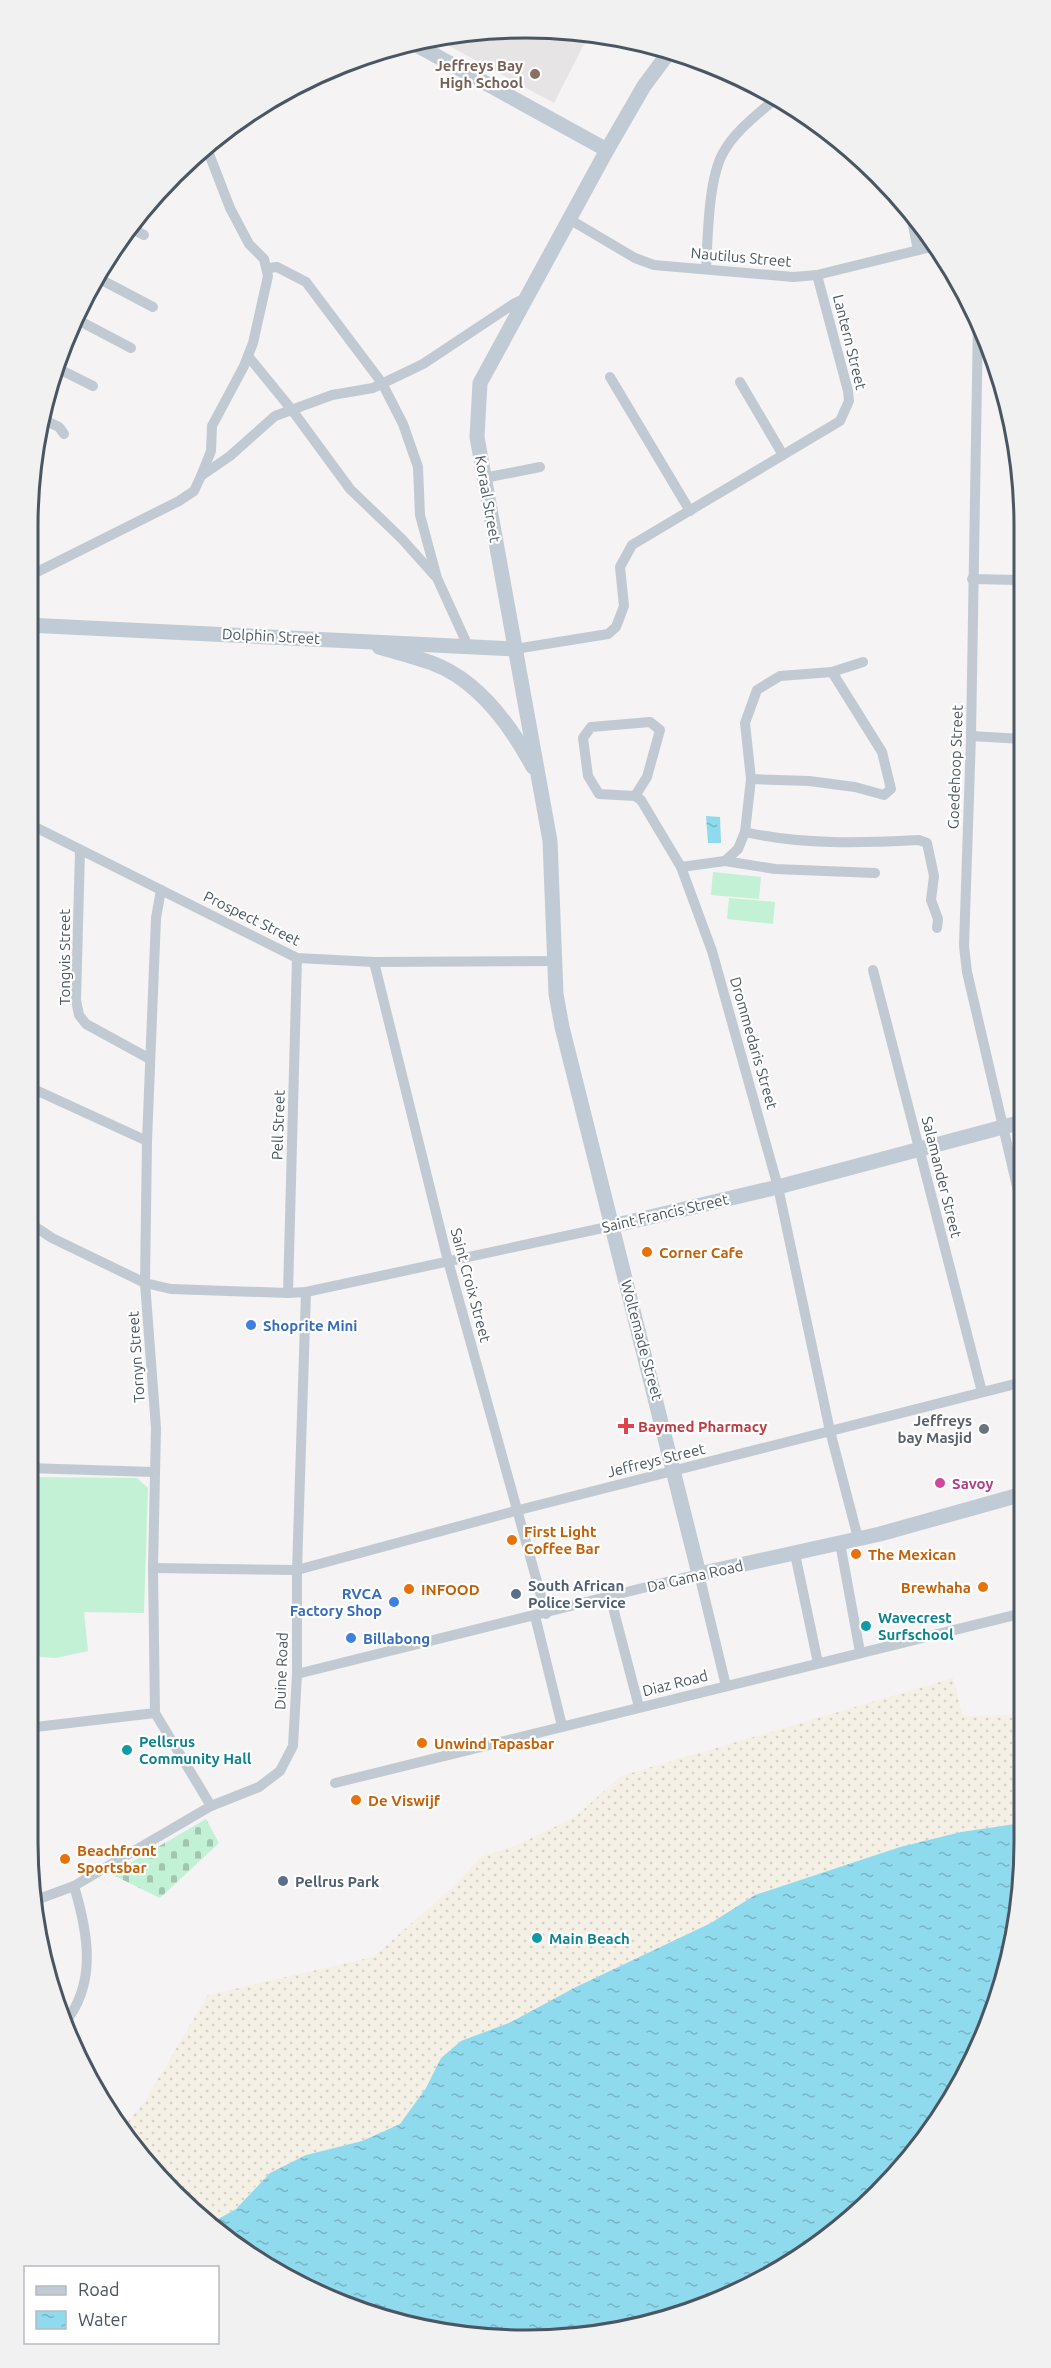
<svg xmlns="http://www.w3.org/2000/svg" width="1051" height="2368" font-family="Ubuntu,sans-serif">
  <defs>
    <pattern id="sand-dots" width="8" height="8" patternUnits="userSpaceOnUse" patternTransform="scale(1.5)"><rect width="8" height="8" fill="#f5f0e5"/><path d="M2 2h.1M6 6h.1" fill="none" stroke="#d4d0c7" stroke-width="1.8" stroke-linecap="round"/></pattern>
    <pattern id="cemetery-stones" width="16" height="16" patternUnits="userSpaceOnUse" patternTransform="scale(1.5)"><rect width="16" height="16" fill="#c3f1d5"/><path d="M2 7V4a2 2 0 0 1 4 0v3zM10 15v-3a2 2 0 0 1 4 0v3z" fill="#a0c6b0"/></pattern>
    <pattern id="water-ripples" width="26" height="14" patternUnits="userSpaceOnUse" patternTransform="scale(1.5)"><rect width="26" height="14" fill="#90daee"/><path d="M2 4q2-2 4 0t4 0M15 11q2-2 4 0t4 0" fill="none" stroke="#78b4c4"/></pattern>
  </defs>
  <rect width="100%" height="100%" fill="#f5f3f3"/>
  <!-- education -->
  <polygon fill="#e6e4e5" points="525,27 596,34 583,46 554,103 431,36"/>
  <!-- sand -->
  <polygon fill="url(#sand-dots)" points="953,1678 963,1716 1024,1715 1024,1826 1014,1824 961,1832 900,1847 755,1895 711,1923 576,1987 511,2022 461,2041 441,2058 426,2088 400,2124 362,2141 306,2155 255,2187 236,2209 213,2222 150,2171 121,2130 145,2101 208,1995 373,1957 454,1886 481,1857 515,1846 575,1817 621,1776"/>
  <!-- cemetery -->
  <polygon fill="url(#cemetery-stones)" points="206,1819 219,1843 160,1898 111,1874"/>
  <!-- pitch -->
  <g fill="#c3f1d5">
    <polygon points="713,872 761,877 759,899 711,895"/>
    <polygon points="729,898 775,902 773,924 727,919"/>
    <polygon points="27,1477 137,1478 148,1488 144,1613 84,1612 88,1651 56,1658 27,1656"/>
  </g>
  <!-- water -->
  <g fill="url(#water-ripples)">
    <polygon points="706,816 720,817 721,843 708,843"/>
    <polygon points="1015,1824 1024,1826 1014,1939 986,2033 900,2171 774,2274 685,2315 591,2337 429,2331 276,2274 213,2222 236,2209 270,2173 306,2155 362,2141 400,2124 426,2088 441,2058 461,2041 511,2022 576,1987 711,1923 755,1895 900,1847 961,1832"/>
  </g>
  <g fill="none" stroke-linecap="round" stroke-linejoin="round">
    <!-- street -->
    <g stroke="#c1cad2" stroke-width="10">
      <polyline points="910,211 918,250"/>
      <polyline points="569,219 635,258 654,265 793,277 817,275 935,246"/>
      <polyline points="129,227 144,235"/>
      <polyline points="268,268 277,267 306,282 382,383 403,424 418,467 420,515 437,578 468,646"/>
      <path d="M706 268C708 237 708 180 723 153 735 131 757 115 775 99"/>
      <polyline points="96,277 153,307"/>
      <polyline points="74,318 131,348"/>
      <polyline points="978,320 971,736 964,946 967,972 1022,1208"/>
      <polyline points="248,356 292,410 350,489 402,539 435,576"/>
      <polyline points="55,367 93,386"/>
      <polyline points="610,377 690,511"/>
      <polyline points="740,382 783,455"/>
      <polyline points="40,418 59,427 64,434"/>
      <polyline points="201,476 230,456 275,416 332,395 373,388 423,364 515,303 526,298"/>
      <polyline points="484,478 540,467"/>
      <polyline points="27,577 179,501 194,491 201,476 211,451 212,426 244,366 253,343 268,276 264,259 249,244 230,208 206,146"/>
      <polyline points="972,579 1020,580"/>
      <polyline points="515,649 608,634 616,627 624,606 620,567 632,545 840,421 849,401 848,391 817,275"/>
      <polyline points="971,736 1021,739"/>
      <polyline points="751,779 809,781 855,787 884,795 891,789 882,752 832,672"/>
      <polyline points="635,796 647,777 660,730 650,722 591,727 583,738 588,776 599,794 635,796 641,800 681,867 712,951 778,1187 830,1431 858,1538"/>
      <polyline points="27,823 297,958 374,962 555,961"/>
      <path d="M745 832C802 845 861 843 919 840L927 843 934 876 931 900 938 919 937 928"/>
      <polyline points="80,850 76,1000 79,1015 86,1024 150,1059"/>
      <polyline points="725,861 738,849 745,832 751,779 745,723 757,690 780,676 832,672 863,662"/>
      <polyline points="681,867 725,861 775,869 875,873"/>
      <polyline points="161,890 156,918 147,1141 145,1283 156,1428 153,1568 155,1713 211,1806"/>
      <polyline points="374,962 448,1261 546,1614"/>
      <polyline points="873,970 982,1392"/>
      <polyline points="27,1086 147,1141"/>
      <polyline points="27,1218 31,1224 52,1238 145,1283 171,1289 288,1293 306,1292 612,1226"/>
      <polyline points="288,1293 297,958"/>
      <polyline points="27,1468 154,1472"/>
      <polyline points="840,1543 860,1652"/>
      <polyline points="795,1554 818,1663"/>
      <polyline points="153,1568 297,1570 519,1510 1023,1382"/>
      <polyline points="610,1596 639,1707"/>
      <polyline points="535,1616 562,1726"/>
      <polyline points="297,1674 699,1574 726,1686"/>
      <polyline points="27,1728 155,1713"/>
      <polyline points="335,1783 1023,1613"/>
      <polyline points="36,1900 74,1886 211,1806 259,1787 280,1771 293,1746 297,1674 297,1570 306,1292"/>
      <path d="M63 2025C98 1984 88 1933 74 1886"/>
    </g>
    <!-- secondary -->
    <g stroke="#c1cbd6" stroke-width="15">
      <polyline points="411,42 607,150"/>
      <polyline points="670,51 644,86 607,150 480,383 477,437 550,841 556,994 562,1027 699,1574 880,1534 1023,1494"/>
      <polyline points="27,625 515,649"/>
      <path d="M379 647C396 652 415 657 432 663 478 680 511 726 533 767"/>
      <polyline points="612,1226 778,1187 1022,1122"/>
    </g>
  </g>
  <!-- markers -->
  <circle fill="#8d6e63" stroke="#fff" stroke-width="2" cx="535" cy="74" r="6"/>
  <g fill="#e8710a" stroke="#fff" stroke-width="2">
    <circle cx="647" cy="1252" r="6"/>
    <circle cx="512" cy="1540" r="6"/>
    <circle cx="856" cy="1554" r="6"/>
    <circle cx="983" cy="1587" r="6"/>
    <circle cx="409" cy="1589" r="6"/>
    <circle cx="422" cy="1743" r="6"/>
    <circle cx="356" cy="1800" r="6"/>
    <circle cx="65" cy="1859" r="6"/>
  </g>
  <g fill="#3f7fe0" stroke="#fff" stroke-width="2">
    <circle cx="251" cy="1325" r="6"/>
    <circle cx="394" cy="1602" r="6"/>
    <circle cx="351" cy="1638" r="6"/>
  </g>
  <path fill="#e0444e" stroke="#fff" stroke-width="2" d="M623 1417h6v6h6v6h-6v6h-6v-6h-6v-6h6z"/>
  <circle fill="#6b7280" stroke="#fff" stroke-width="2" cx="984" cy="1429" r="6"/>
  <circle fill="#d1479c" stroke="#fff" stroke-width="2" cx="940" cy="1483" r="6"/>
  <g fill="#5c6f8a" stroke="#fff" stroke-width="2">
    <circle cx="516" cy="1594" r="6"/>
    <circle cx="283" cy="1881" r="6"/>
  </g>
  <g fill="#0f9aa8" stroke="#fff" stroke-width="2">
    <circle cx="866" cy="1626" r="6"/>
    <circle cx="127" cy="1750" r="6"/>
    <circle cx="537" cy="1938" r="6"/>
  </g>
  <g text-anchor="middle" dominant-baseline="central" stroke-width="4.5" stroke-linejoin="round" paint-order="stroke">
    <!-- education labels -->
    <g font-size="15" font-weight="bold" fill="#785e54" stroke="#fff" text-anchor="end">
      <text x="523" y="65">Jeffreys Bay<tspan x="523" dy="17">High School</tspan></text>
    </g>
    <!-- street labels -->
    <g font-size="15" fill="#4a5661" stroke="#fff">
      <text transform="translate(741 257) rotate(5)">Nautilus Street</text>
      <text transform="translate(850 342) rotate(76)">Lantern Street</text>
      <text transform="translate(488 499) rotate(80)">Koraal Street</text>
      <text transform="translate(271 636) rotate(3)">Dolphin Street</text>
      <text transform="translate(955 767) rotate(-88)">Goedehoop Street</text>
      <text transform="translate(252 918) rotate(26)">Prospect Street</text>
      <text transform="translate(64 957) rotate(-90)">Tongvis Street</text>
      <text transform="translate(754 1043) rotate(74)">Drommedaris Street</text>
      <text transform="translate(278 1125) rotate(-88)">Pell Street</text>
      <text transform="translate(942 1177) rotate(76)">Salamander Street</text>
      <text transform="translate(665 1213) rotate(-13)">Saint Francis Street</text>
      <text transform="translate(471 1285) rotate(75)">Saint Croix Street</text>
      <text transform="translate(642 1340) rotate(75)">Woltemade Street</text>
      <text transform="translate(136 1357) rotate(-94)">Tornyn Street</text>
      <text transform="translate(656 1460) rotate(-14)">Jeffreys Street</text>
      <text transform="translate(695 1576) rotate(-13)">Da Gama Road</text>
      <text transform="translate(281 1671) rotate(-88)">Duine Road</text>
      <text transform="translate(675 1683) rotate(-14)">Diaz Road</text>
    </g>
    <!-- food labels -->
    <g font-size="15" font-weight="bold" fill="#c56008" stroke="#fff" text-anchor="start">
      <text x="659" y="1252">Corner Cafe</text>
      <text x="524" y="1531">First Light<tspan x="524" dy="17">Coffee Bar</tspan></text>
      <text x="868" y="1554">The Mexican</text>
      <text x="971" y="1587" text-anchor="end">Brewhaha</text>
      <text x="421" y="1589">INFOOD</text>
      <text x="434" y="1743">Unwind Tapasbar</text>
      <text x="368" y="1800">De Viswijf</text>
      <text x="77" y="1850">Beachfront<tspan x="77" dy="17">Sportsbar</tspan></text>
    </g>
    <!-- shop labels -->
    <g font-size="15" font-weight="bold" fill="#366cbe" stroke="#fff" text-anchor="start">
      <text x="263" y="1325">Shoprite Mini</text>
      <text x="382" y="1593" text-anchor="end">RVCA<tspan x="382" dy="17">Factory Shop</tspan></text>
      <text x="363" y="1638">Billabong</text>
    </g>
    <!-- worship labels -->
    <g font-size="15" font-weight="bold" fill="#5b616d" stroke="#fff" text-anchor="end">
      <text x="972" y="1420">Jeffreys<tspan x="972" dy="17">bay Masjid</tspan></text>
    </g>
    <!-- health labels -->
    <g font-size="15" font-weight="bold" fill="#be3a42" stroke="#fff" text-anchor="start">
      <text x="638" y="1426">Baymed Pharmacy</text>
    </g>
    <!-- hotel labels -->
    <g font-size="15" font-weight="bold" fill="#b23c85" stroke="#fff" text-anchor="start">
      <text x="952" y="1483">Savoy</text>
    </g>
    <!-- service labels -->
    <g font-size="15" font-weight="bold" fill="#4e5e75" stroke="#fff" text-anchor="start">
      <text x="528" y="1585">South African<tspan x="528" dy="17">Police Service</tspan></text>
      <text x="295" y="1881">Pellrus Park</text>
    </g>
    <!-- culture labels -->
    <g font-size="15" font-weight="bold" fill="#0d838f" stroke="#fff" text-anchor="start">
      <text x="878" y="1617">Wavecrest<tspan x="878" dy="17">Surfschool</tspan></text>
      <text x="139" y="1741">Pellsrus<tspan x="139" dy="17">Community Hall</tspan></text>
      <text x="549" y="1938">Main Beach</text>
    </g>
  </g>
  <!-- crop -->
  <path d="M0 0H1051V2368H0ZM526 38H526A488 488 0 0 1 1014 526V1842A488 488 0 0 1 526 2330H526A488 488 0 0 1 38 1842V526A488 488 0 0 1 526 38Z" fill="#f1f1f2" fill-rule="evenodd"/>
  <path fill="none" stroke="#4a5661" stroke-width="3" d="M526 38H526A488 488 0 0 1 1014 526V1842A488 488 0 0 1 526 2330H526A488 488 0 0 1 38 1842V526A488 488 0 0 1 526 38Z"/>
  <!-- legend -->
  <rect x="24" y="2266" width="195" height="78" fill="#ffffff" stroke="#b7bbc0" stroke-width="1.5"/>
  <rect x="36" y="2286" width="30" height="9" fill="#c1cbd6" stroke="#b7bbc0" stroke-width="1.5"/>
  <text x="78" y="2296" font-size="18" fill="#4a5661">Road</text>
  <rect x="36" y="2311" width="30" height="18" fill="url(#water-ripples)" stroke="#b7bbc0" stroke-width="1.5"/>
  <text x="78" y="2326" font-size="18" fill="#4a5661">Water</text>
</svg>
